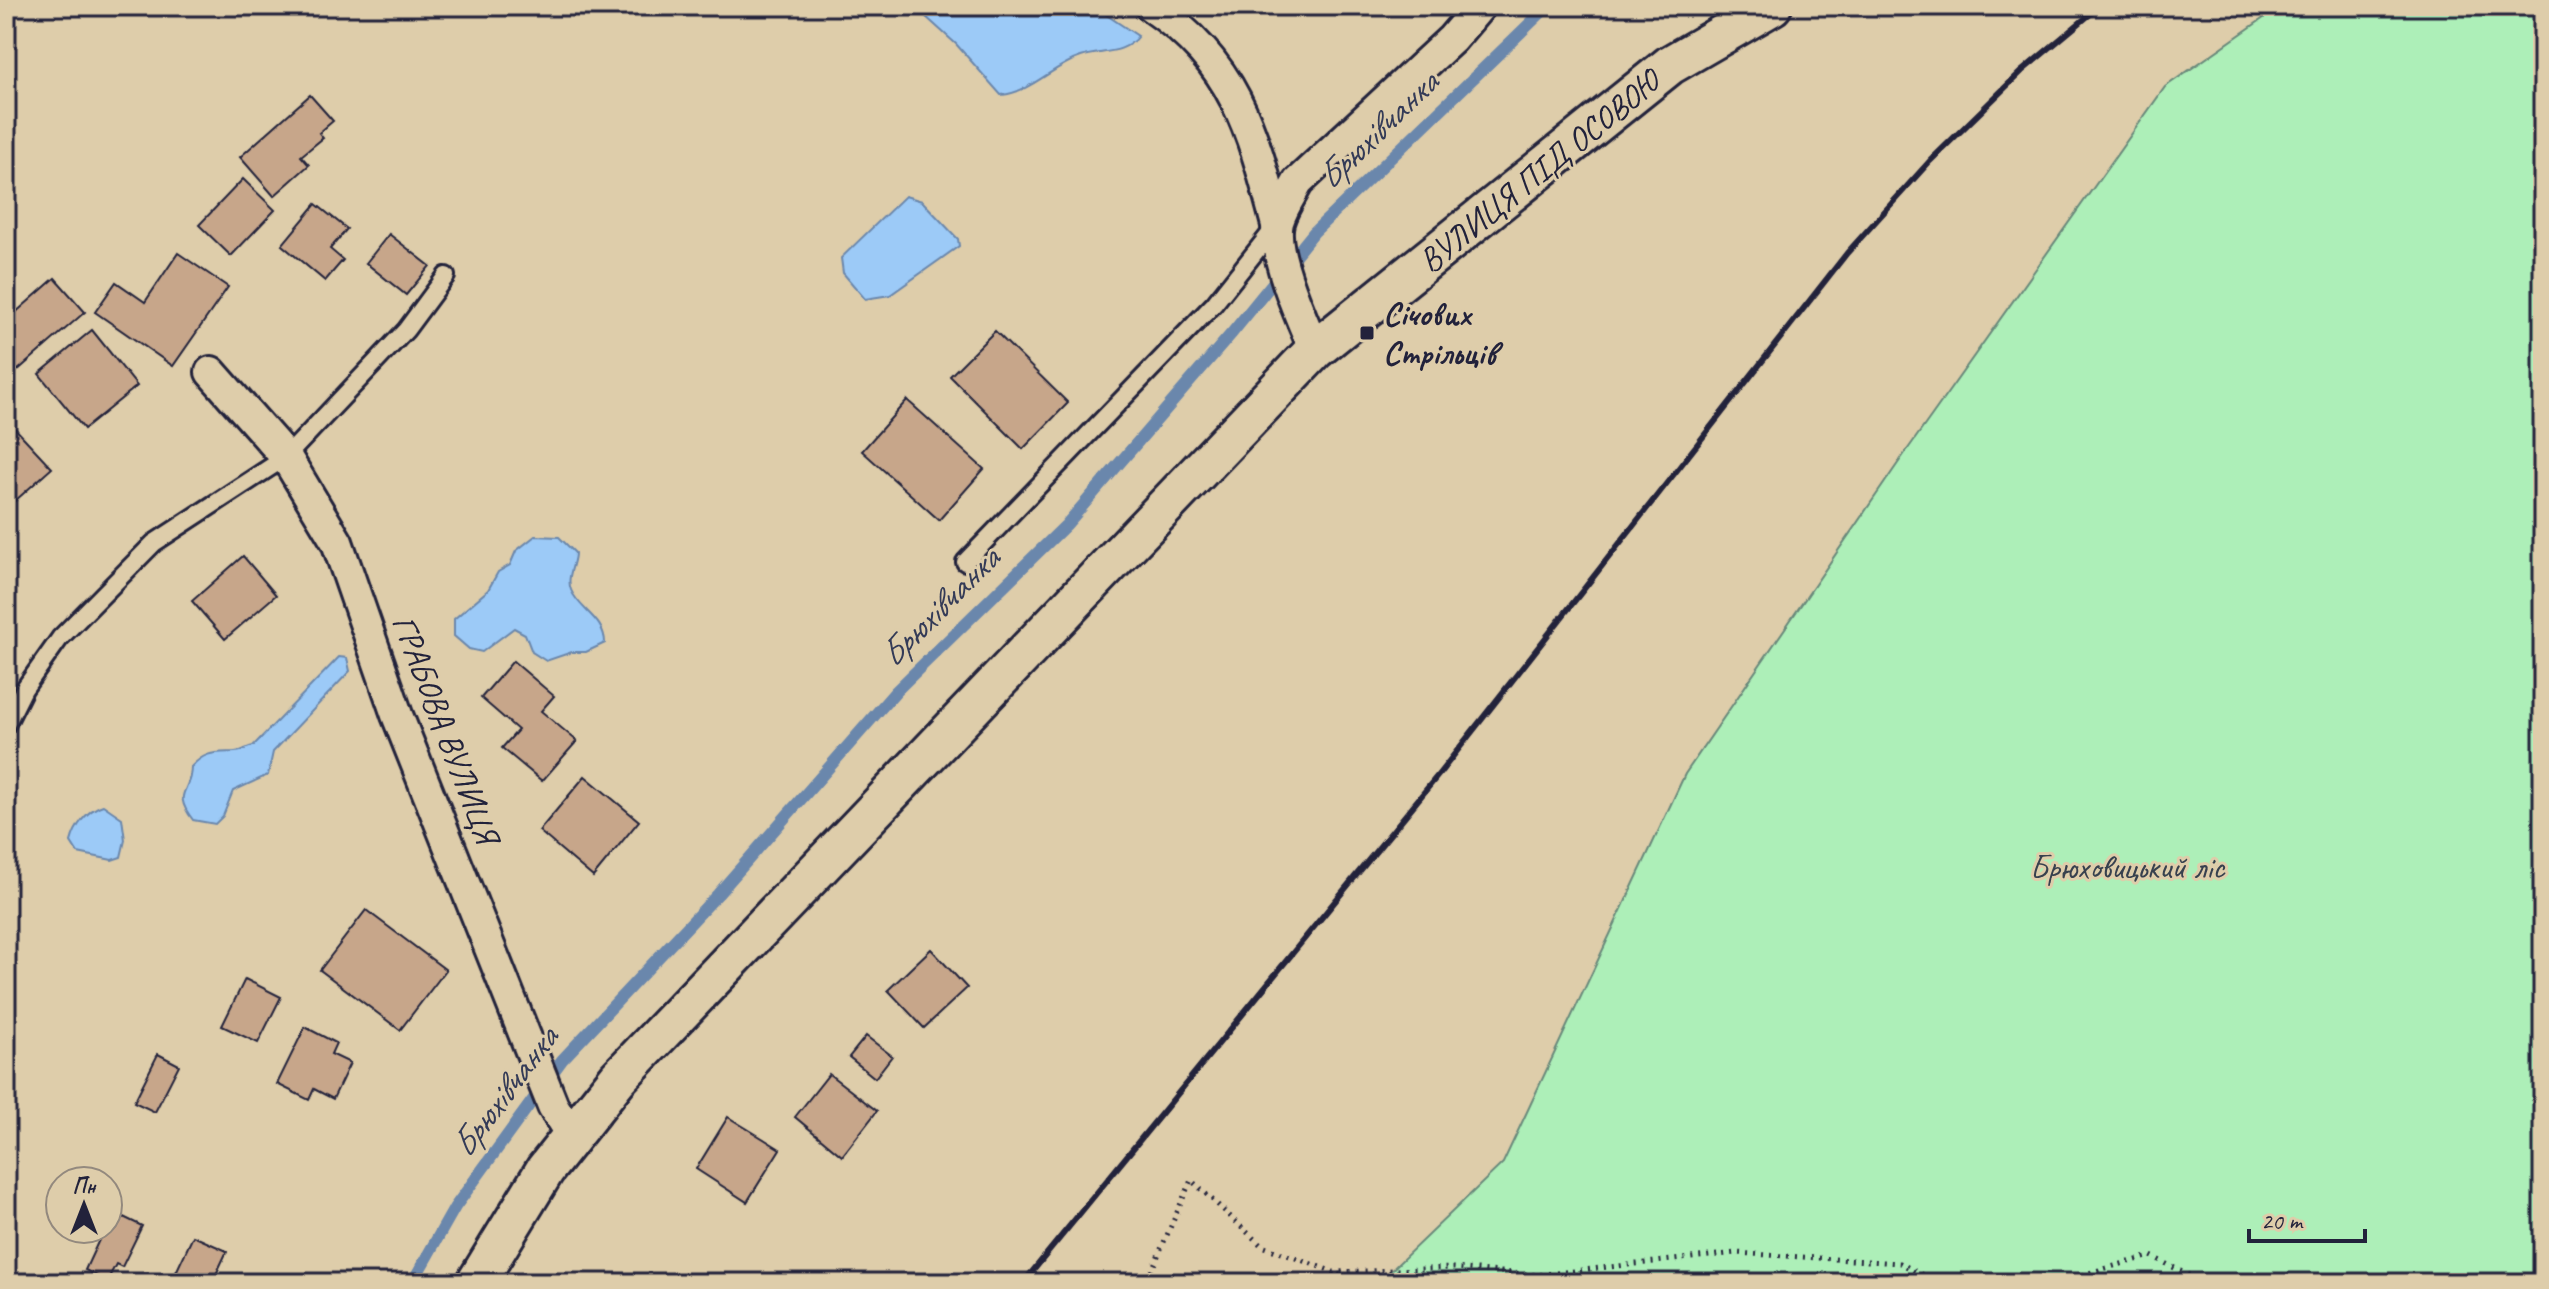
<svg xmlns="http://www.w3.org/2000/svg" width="2549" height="1289" font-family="Caveat,sans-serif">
  <rect width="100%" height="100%" fill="#decdaa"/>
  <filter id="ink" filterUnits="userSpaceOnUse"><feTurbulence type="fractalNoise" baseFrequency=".0125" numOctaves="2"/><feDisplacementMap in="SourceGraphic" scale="16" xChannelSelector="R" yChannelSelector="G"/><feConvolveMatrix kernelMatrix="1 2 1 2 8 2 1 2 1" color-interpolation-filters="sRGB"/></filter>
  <g filter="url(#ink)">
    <!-- green -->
    <polygon fill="#adefb8" stroke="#68887a" stroke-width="2" points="2281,6 2543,6 2543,1283 1378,1283 1503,1163 1685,774 1905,453 2165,87"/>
    <!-- water -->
    <g fill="#9ccaf7" stroke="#6b87ac" stroke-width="2">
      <path d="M914 6H1093L1138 36C1124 55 1102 50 1081 57 1052 66 1032 92 1001 95L956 44Z"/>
      <polygon points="905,196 922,201 958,239 959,246 890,295 865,299 843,273 841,258"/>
      <path d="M535 536 559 537 575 553C575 565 566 577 571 590 579 610 605 619 605 643L586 652H572L546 661 532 652 525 634 514 628 482 652 469 649 454 636V619L488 590 498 572 510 565 516 551Z"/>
      <path d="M339 657 347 658 350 671 273 752 268 775 233 791 223 816 215 824 193 820C171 791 191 794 191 767 205 751 215 753 235 752 243 752 246 747 253 746Z"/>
      <path d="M103 805 122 818 125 840 121 857 112 860 78 853 71 842C75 826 87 810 103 805Z"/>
    </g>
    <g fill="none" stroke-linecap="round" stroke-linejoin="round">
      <!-- stream -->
      <polyline stroke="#6b87ac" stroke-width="12" points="412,1283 455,1207 562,1060 718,894 896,691 1066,525 1232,333 1314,232 1548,6"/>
    </g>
    <!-- building -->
    <g fill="#c7a68a" stroke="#22223b" stroke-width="2">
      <polygon points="310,95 333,121 319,133 323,138 301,156 309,165 274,196 240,157"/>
      <polygon points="243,179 275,210 231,256 199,225"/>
      <polygon points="316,204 347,229 330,249 343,260 325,281 282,245"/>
      <polygon points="389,234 430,266 406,295 366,263"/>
      <polygon points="178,253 228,287 173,366 95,312 116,282 145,302"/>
      <polygon points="55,278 85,312 17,371 6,358 6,321"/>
      <polygon points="92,330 137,386 84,429 39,374"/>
      <polygon points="995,331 1068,403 1023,449 950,376"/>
      <polygon points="907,400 984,469 939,520 862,451"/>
      <polygon points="11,424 52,468 6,509 6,428"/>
      <polygon points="243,556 276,595 225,639 192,601"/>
      <polygon points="513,661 554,696 541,711 577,741 542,781 502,748 518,730 481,698"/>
      <polygon points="585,776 639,821 593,877 539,831"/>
      <polygon points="366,910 446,970 400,1030 320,970"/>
      <polygon points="931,949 967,988 924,1028 888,990"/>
      <polygon points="245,979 281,997 258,1043 222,1026"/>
      <polygon points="305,1027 336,1043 331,1054 350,1063 333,1099 314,1089 309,1100 277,1084"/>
      <polygon points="866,1036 892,1056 875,1078 849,1057"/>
      <polygon points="158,1054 179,1065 155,1112 134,1102"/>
      <polygon points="829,1074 877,1111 842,1156 795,1117"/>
      <polygon points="728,1117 780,1149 747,1202 696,1169"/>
      <polygon points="113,1212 142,1226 122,1267 116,1264 107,1281 85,1270 104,1229 108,1229"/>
      <polygon points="193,1236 227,1251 212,1283 171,1283"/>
    </g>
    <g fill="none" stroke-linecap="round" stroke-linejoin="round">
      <defs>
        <g id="service">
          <polyline points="965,562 1214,304 1276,226"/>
          <polyline points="6,725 24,689 60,638 154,543 286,457 406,330 446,276"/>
        </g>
        <g id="minor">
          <path d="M1151 6C1236 64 1252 130 1277 225"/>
          <path d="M1315 350C1303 323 1271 251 1278 222 1282 208 1291 195 1298 182L1452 39 1480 6"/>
          <polyline points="211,372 286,457 337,542 397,715 553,1106 571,1135"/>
        </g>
        <polyline id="tertiary" points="476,1283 545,1170 618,1078 1315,350 1670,65 1772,6"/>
      </defs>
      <!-- service casing -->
      <use href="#service" stroke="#22223b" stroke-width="22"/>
      <!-- minor casing -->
      <use href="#minor" stroke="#22223b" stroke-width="36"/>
      <!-- tertiary casing -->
      <use href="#tertiary" stroke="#22223b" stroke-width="44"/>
      <!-- path -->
      <g stroke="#22223b" stroke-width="5" stroke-dasharray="2 6" stroke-linecap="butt">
        <polyline points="1338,1274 1360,1283"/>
        <polyline points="1140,1283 1151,1272 1191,1180 1262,1246 1334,1272 1454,1268 1537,1275 1736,1253 1900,1263 1937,1283"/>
        <polyline points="2051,1283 2151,1256 2204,1283"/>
      </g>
      <!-- service -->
      <use href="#service" stroke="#decdaa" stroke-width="16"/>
      <!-- minor -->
      <use href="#minor" stroke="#decdaa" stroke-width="30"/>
      <!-- tertiary -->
      <use href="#tertiary" stroke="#decdaa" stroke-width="38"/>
      <!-- rail -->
      <polyline stroke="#22223b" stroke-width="6" points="1023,1283 1439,774 1847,253 1930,161 2022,71 2100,6"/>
    </g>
  </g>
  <!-- markers -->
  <rect fill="#22223b" stroke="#decdaa" stroke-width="3" x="1359" y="325" width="16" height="16" rx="4"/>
  <g text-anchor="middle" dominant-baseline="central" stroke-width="6" stroke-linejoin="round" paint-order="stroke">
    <!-- street labels -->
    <g font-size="34" fill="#22223b" stroke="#decdaa">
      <text transform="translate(1539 171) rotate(-39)">ВУЛИЦЯ ПІД ОСОВОЮ</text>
      <text transform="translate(446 729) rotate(69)">ГРАБОВА ВУЛИЦЯ</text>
    </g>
    <!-- poi labels -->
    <g font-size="34" font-weight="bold" fill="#22223b" stroke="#decdaa" text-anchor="start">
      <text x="1383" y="313">Січових<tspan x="1383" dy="39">Стрільців</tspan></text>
    </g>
    <!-- park labels -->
    <g font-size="34" fill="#37414e" stroke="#decdaa">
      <text x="2127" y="866">Брюховицький ліс</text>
    </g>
    <!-- water labels -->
    <g font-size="36" font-style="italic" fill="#343b57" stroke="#decdaa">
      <text transform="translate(1377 130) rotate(-44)">Брюхівчанка</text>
      <text transform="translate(939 607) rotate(-45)">Брюхівчанка</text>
      <text transform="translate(504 1092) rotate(-53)">Брюхівчанка</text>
    </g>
  </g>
  <!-- margin -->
  <rect width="2549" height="1289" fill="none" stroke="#decdaa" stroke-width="32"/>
  <rect x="16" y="16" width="2517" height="1257" fill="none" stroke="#22223b" stroke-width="3" filter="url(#ink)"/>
  <!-- north arrow -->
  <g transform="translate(84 1205)"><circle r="38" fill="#decdaa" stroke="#93897e" stroke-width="2"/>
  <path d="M0-6L14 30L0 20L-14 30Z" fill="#22223b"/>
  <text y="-12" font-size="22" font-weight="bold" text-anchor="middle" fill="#22223b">Пн</text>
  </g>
  <!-- scale -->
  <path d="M2249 1229v12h116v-12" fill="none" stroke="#22223b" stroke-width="4"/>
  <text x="2261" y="1229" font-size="24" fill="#22223b" stroke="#decdaa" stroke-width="6" paint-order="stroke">20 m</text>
</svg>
